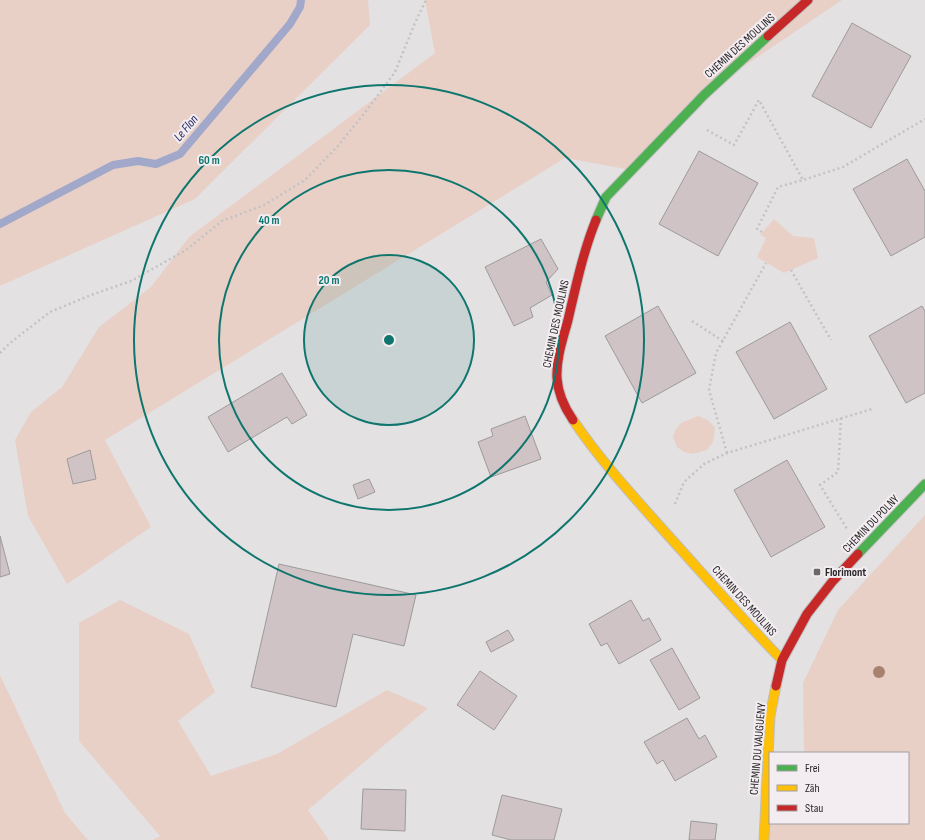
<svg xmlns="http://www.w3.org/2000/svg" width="925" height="840" font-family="'Sofia Sans Condensed',sans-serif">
  <rect width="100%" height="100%" fill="#e4e1e3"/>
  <!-- green -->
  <g fill="#e8d0c7">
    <polygon points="0,0 368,0 370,25 195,199 0,286"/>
    <polygon points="425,0 842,0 719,83 631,170 565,158 105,440 151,527 67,584 28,516 15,440 31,412 62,387 99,327 151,287 189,237 435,53"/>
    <polygon points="774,219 793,236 814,238 818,258 784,273 757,257 766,238 760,235"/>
    <polygon points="698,416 708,420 715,428 713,442 707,450 693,454 684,452 677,447 673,437 676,429 681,423"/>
    <polygon points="925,515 925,840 767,840 770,823 908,823 908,753 804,753 803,683 838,610"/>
    <polygon points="120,600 189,634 215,692 178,721 211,776 277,754 387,690 428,708 308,810 329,840 153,840 160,836 79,741 79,623"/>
    <polygon points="0,675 65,813 88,840 0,840"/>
  </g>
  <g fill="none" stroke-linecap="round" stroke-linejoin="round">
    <!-- stream -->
    <polyline stroke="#a1a8ca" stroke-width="8" points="0,224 113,165 138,161 156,164 180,154 290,24 300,7 301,0"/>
  </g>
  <!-- building -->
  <g fill="#d0c3c5" stroke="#9c9a9b">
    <polygon points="852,23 911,56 871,128 812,96"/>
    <polygon points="699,151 758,183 718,256 659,224"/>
    <polygon points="907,159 925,191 925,237 891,256 853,189"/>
    <polygon points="541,239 558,269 546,282 552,295 530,308 533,317 514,326 485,267"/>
    <polygon points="658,306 696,373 642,403 605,336"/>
    <polygon points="922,306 925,311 925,393 906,403 869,336"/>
    <polygon points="790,322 827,389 774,419 736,352"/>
    <polygon points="282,373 307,415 292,424 287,417 228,452 208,417"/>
    <polygon points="525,416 541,459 491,477 478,442 493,436 491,429"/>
    <polygon points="90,450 96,479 73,484 67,459"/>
    <polygon points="787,460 825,527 771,557 734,490"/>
    <polygon points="369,479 375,492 358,499 353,485"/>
    <polygon points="0,536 10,574 0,577"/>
    <polygon points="279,564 416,595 404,646 353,634 336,707 251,687"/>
    <polygon points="631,600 643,621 649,618 661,640 619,664 607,643 601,646 589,624"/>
    <polygon points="508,630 514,640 491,652 486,642"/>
    <polygon points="672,648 700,698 679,710 650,660"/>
    <polygon points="480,671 517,696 494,730 457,705"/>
    <polygon points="687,718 699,739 705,735 717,757 675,781 663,760 657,764 644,742"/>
    <polygon points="363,789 406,790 405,831 361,829"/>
    <polygon points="502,795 562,809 554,840 511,840 492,835"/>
    <polygon points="691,821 717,824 715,840 689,840"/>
  </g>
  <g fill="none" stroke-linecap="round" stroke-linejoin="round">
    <defs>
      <g id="fast">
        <polyline points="596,220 606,197 704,95 768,36"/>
        <polyline points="858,554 925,484"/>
      </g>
      <g id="slow">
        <path d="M573 420C600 460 633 496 665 532 704 575 742 619 782 660"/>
        <polyline points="764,840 770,716 776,686"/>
      </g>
      <g id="jam">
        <polyline points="768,36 808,0"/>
        <path d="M573 420C564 407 558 394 557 378 556 358 563 339 568 320 576 286 583 252 596 220"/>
        <polyline points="776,686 782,660 807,614 832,582 858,554"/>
      </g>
    </defs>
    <!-- fast casing -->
    <use href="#fast" stroke="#bfbdbf" stroke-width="11"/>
    <!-- slow casing -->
    <use href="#slow" stroke="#bfbdbf" stroke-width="11"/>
    <!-- jam casing -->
    <use href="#jam" stroke="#bfbdbf" stroke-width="11"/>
    <!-- path -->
    <g stroke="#c4c2c4" stroke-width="2.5" stroke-dasharray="2 3" stroke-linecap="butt">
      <polyline points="707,130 734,145 759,100 803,180"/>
      <polyline points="762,232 757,229 778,187 803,180 843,167 925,119"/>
      <polyline points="791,270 831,340"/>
      <polyline points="692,321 723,341"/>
      <polyline points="0,353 10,343 50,312 91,295 131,281 186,250 222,221 264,205 305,180 337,147 367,110 395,72 415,23 426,0"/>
      <polyline points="841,418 838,472 820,485 847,529"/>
      <polyline points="727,453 709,390 716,353 766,263"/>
      <polyline points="675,504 684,482 704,464 727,453 872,409"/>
    </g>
    <!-- fast -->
    <use href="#fast" stroke="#4caf50" stroke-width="9"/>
    <!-- slow -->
    <use href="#slow" stroke="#ffc107" stroke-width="9"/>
    <!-- jam -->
    <use href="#jam" stroke="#c62828" stroke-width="9"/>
  </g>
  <!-- trees -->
  <circle fill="#a88270" cx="879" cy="672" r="6"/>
  <!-- distance rings -->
  <circle cx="389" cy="340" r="85" fill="#0f766e" fill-opacity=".12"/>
  <g fill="none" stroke="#0f766e" stroke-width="2">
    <circle cx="389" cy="340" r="85"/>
    <circle cx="389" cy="340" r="170"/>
    <circle cx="389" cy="340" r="255"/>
  </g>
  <!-- markers -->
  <rect fill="#6a6869" stroke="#f3edf1" stroke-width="1.5" x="813" y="568" width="8" height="8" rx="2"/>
  <g text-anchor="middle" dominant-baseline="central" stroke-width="4" stroke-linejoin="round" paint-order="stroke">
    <!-- street labels -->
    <g font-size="12" fill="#292728" stroke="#f3edf1">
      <text transform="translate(740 46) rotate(-42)">CHEMIN DES MOULINS</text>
      <text transform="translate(556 324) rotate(-78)">CHEMIN DES MOULINS</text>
      <text transform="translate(871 524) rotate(-46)">CHEMIN DU POLNY</text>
      <text transform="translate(744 601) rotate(48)">CHEMIN DES MOULINS</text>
      <text transform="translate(758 749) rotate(-85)">CHEMIN DU VAUGUENY</text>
    </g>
    <!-- poi labels -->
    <g font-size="12" font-weight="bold" fill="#292728" stroke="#f3edf1" text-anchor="start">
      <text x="825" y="572">Florimont</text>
    </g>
    <!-- water labels -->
    <g font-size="13" font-style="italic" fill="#222863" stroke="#f3edf1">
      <text transform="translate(186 128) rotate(-50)">Le Flon</text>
    </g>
  </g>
  <circle cx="389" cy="340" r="6" fill="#0f766e" stroke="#f3edf1" stroke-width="2"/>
  <g font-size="12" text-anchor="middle" font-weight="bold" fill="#0f766e" stroke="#f3edf1" stroke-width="4" stroke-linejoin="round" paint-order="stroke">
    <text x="209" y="164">60 m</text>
    <text x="269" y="224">40 m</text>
    <text x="329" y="284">20 m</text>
  </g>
  <!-- legend -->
  <rect x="769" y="752" width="140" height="72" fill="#f3edf1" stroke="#a29ea1"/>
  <rect x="777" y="765" width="20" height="6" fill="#4caf50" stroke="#a29ea1"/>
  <text x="805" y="772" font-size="12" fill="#292728">Frei</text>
  <rect x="777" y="785" width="20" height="6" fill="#ffc107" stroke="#a29ea1"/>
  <text x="805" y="792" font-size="12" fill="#292728">Zäh</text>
  <rect x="777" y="805" width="20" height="6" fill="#c62828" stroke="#a29ea1"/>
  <text x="805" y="812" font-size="12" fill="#292728">Stau</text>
</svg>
